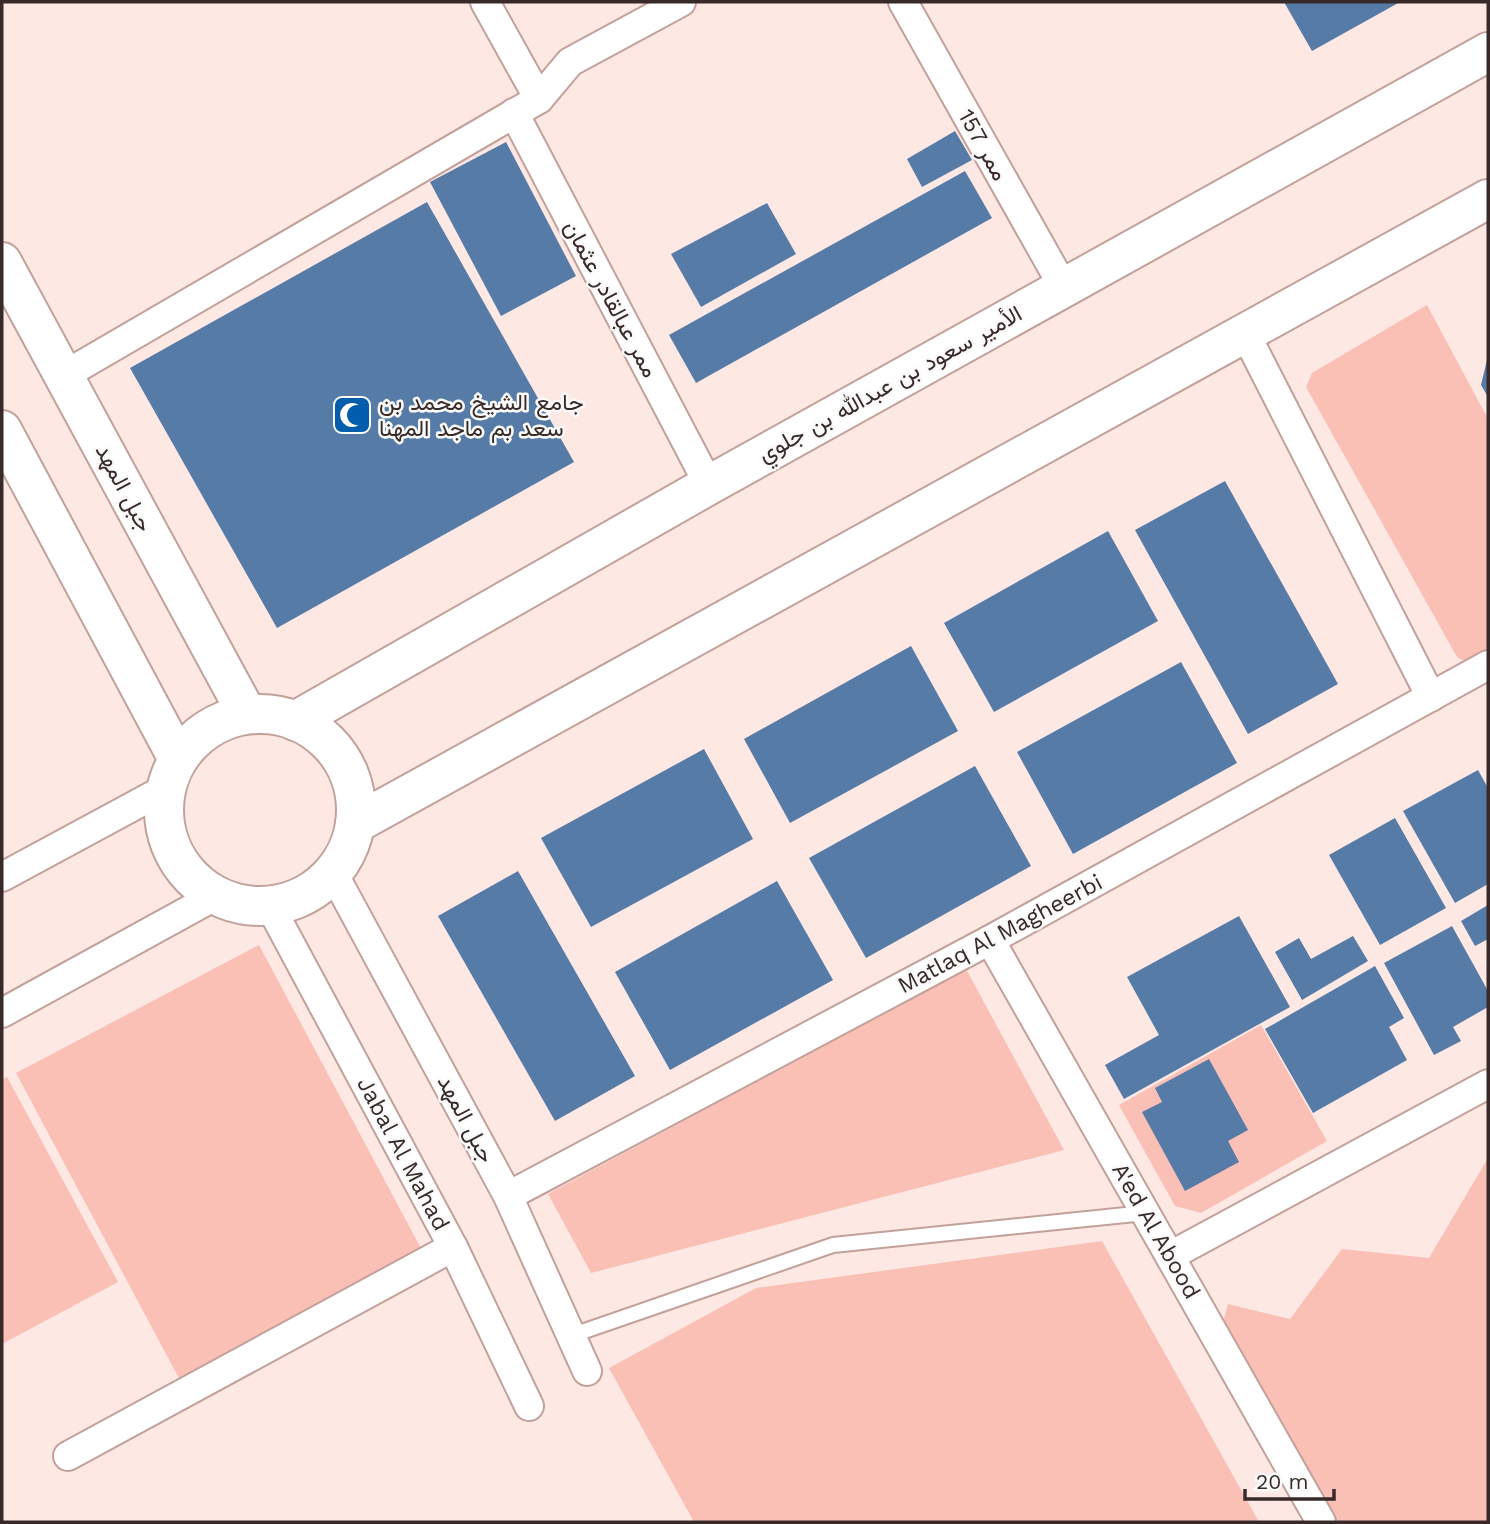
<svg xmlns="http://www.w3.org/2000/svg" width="1490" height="1524" font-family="'Work Sans',Vazirmatn,sans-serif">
  <rect width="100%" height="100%" fill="#fee8e4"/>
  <!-- green -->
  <g fill="#fabfb5">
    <polygon points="1427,305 1488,419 1488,652 1468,663 1457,657 1306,387 1312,373"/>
    <polygon points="259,945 424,1254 181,1382 16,1073"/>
    <polygon points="966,969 1064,1150 591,1273 548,1194"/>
    <polygon points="1261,1025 1327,1141 1201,1213 1175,1206 1119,1105"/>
    <polygon points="7,1077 118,1282 2,1344 2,1080"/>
    <polygon points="1488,1158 1488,1522 1335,1522 1223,1323 1228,1304 1290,1319 1342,1249 1429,1258"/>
    <polygon points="1102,1241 1259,1522 694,1522 609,1368 756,1288"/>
  </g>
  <!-- building -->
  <g fill="#557ba6">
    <polygon points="1284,2 1400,2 1312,51"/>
    <polygon points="955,131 972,160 922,187 907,159"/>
    <polygon points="506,142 576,276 501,316 430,182"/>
    <polygon points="965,171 992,218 696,383 669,335"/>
    <polygon points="427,202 574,462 277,628 130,368"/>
    <polygon points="767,203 796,254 701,307 671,254"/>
    <polygon points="1487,360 1488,360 1488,397 1481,385"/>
    <polygon points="1225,481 1338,684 1248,734 1135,530"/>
    <polygon points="1108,531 1158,621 994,712 944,623"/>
    <polygon points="911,646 958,731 790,823 744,739"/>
    <polygon points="1181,662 1237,763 1073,854 1017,752"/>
    <polygon points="704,749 753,839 591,927 541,838"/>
    <polygon points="975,766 1031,866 866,958 809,858"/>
    <polygon points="1478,770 1488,788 1488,884 1455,903 1403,811"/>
    <polygon points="1395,818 1446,908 1380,945 1329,855"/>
    <polygon points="518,871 635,1076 555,1121 438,916"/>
    <polygon points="777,881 833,980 670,1070 615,972"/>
    <polygon points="1488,905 1488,939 1475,946 1461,921"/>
    <polygon points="1239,916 1290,1007 1124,1099 1105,1065 1159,1035 1127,977"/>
    <polygon points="1452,926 1488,991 1488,1007 1453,1027 1461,1041 1434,1055 1384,963"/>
    <polygon points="1353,936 1368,961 1302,1000 1275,952 1299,938 1311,959"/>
    <polygon points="1375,966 1404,1018 1389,1027 1407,1060 1313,1113 1265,1029"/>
    <polygon points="1209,1059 1248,1130 1228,1141 1239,1162 1185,1191 1142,1112 1162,1102 1155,1088"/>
  </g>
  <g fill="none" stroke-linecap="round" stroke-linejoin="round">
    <defs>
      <polyline id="lane" points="570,1336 833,1245 1145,1213"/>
      <g id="street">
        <polyline points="485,2 539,99"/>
        <polyline points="903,2 1064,288"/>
        <polyline points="514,113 709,485"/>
        <polyline points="1245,333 1431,697"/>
        <polyline points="63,376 539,99 570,62 681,2"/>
        <polyline points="333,873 508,1196 587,1371"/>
        <polyline points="2,877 165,789"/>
        <polyline points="270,906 453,1247 529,1406"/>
        <polyline points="990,940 1321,1522"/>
        <polyline points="2,1013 215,896"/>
        <polyline points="508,1196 990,940 1488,665"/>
        <polyline points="1170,1256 1488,1084"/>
        <polyline points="68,1456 453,1247"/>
      </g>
      <g id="secondary">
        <polyline points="2,262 247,714"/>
        <polyline points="2,430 178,759"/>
        <circle cx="260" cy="810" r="96"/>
        <polyline points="295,721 709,485 1488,52"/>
        <polyline points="355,824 1488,199"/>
      </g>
    </defs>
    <!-- lane casing -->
    <use href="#lane" stroke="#c2a19b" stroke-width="18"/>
    <!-- street casing -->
    <use href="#street" stroke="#c2a19b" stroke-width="32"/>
    <!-- secondary casing -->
    <use href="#secondary" stroke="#c2a19b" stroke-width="42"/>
    <!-- lane -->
    <use href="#lane" stroke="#fff" stroke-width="14"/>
    <!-- street -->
    <use href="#street" stroke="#fff" stroke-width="28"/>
    <!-- secondary -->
    <use href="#secondary" stroke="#fff" stroke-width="38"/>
  </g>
  <!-- icons -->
  <defs>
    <symbol id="mosque-square" viewBox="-11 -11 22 22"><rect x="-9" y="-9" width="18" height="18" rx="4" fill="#025eac" stroke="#fafafa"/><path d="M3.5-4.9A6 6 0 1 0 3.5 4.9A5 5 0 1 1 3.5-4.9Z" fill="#fff"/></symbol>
  </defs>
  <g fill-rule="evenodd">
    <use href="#mosque-square" x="330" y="393" width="44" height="44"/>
  </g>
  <g text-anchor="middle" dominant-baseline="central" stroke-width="5" stroke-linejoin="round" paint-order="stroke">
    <!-- street labels -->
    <g font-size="23" fill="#372a28" stroke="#fafafa">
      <text transform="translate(983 145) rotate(61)">ممر 157</text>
      <text transform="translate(611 299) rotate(62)">ممر عبالقادر عثمان</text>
      <text transform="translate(890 384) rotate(-29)">الأمير سعود بن عبدالله بن جلوي</text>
      <text transform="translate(124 488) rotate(62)">جبل المهد</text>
      <text transform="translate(1000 934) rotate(-28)">Matlaq Al Magheerbi</text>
      <text transform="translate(466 1119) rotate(62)">جبل المهد</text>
      <text transform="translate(403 1154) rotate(62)">Jabal Al Mahad</text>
      <text transform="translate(1156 1231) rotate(60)">A'ed Al Abood</text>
    </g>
    <!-- poi labels -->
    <g font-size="23" fill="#372a28" stroke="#fafafa" text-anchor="start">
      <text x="379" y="402">جامع الشيخ محمد بن<tspan x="379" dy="26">سعد بم ماجد المهنا</tspan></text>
    </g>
  </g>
  <!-- border -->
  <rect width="1490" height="1524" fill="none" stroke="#372a28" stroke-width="7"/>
  <!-- scale -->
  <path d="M1245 1489v10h89v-10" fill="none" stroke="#372a28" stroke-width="3.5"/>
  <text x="1256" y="1489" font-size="21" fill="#372a28" stroke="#fafafa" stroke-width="5" paint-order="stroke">20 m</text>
</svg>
